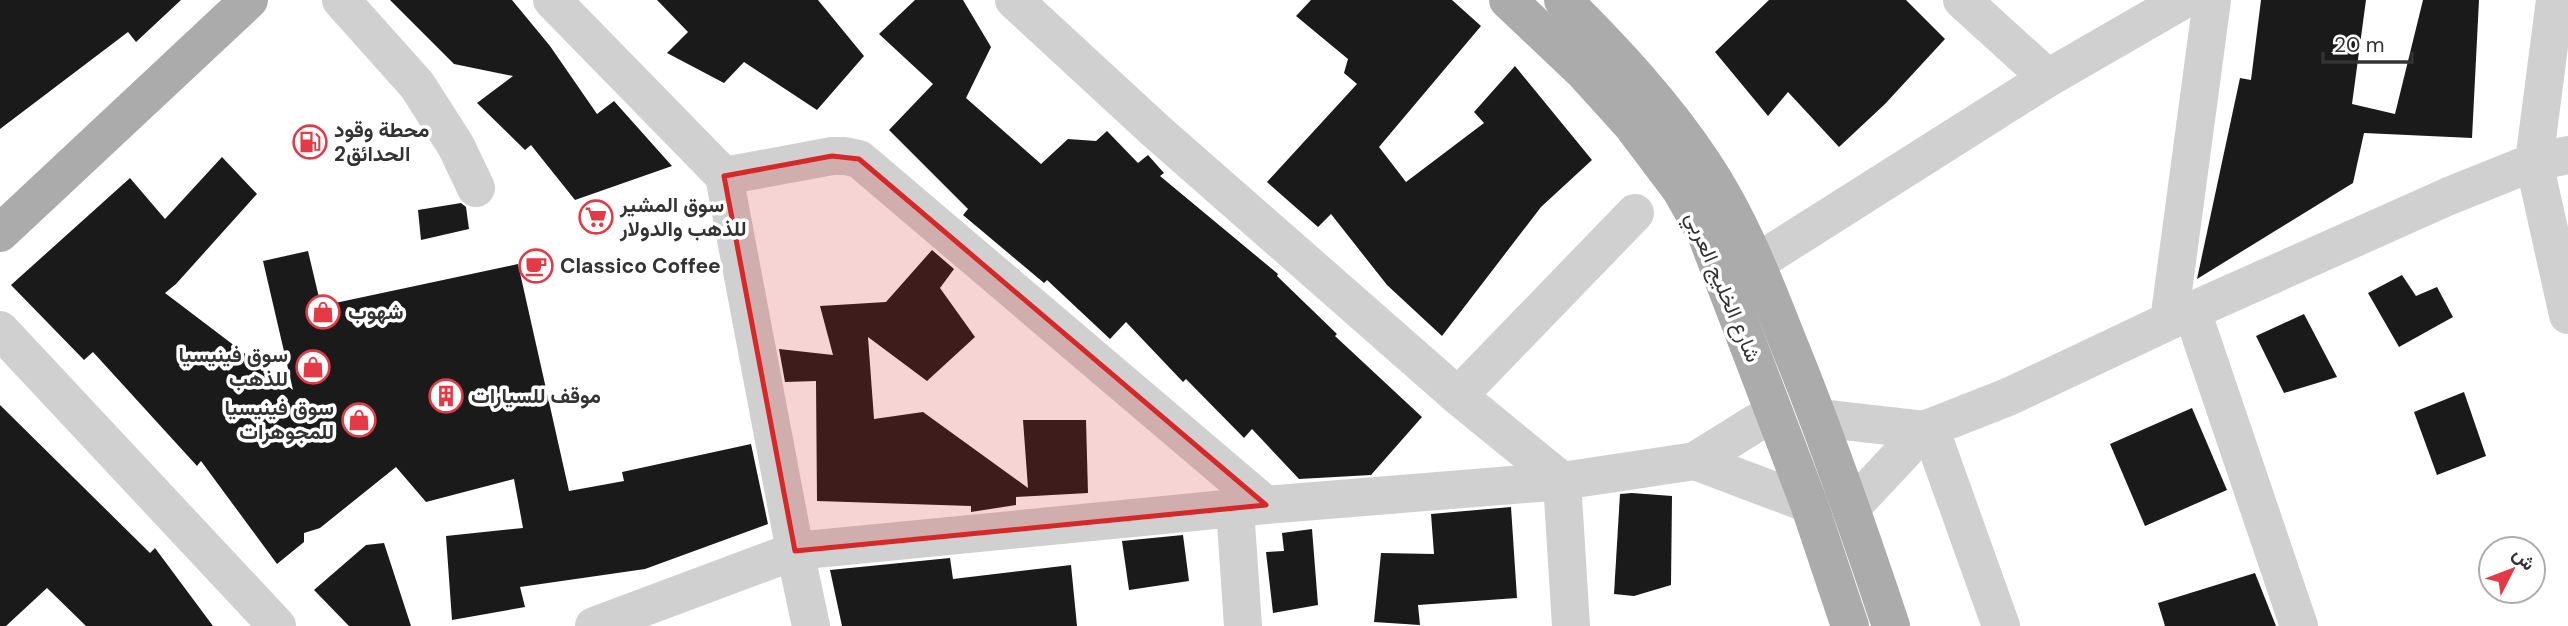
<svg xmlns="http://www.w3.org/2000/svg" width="2568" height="626" font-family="'DM Sans',Vazirmatn,sans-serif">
  <rect width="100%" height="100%" fill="#fff"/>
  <!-- building -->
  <g fill="#1a1a1a">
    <polygon points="0,0 181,0 136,42 128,32 0,129"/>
    <polygon points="390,0 512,0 550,46 597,114 614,101 672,166 575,200 531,145 525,150 477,103 513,76 454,64"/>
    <polygon points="657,0 818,0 864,56 817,110 744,62 724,83 667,53 688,32"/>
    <polygon points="915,0 963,0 991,47 966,98 1041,164 1068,139 1096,141 1107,131 1138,163 1148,155 1164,173 1160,176 1278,274 1277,276 1337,334 1335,336 1422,417 1371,475 1299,479 1252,429 1244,438 1186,379 1183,382 1126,322 1110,339 1047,280 1044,283 963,215 968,209 889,130 933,84 879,34"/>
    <polygon points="1311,0 1452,0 1481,26 1379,147 1406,182 1484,123 1474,112 1515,66 1592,160 1541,207 1442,336 1387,285 1331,214 1318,227 1267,182 1357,84 1344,73 1348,59 1296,16"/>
    <polygon points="1769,0 1906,0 1945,39 1885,104 1839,147 1788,92 1768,116 1715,52"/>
    <polygon points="2261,0 2366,0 2352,104 2395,114 2423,0 2479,0 2472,138 2364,133 2353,183 2197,279 2240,78 2251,80"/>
    <polygon points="222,157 257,194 176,284 165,293 293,390 263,261 308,251 321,306 518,264 569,491 624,481 622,472 751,444 768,524 645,569 520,587 525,607 452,620 446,536 523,528 514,479 426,502 396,467 320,528 304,533 304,542 277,564 201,461 197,466 93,352 84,360 11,285 130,178 165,219"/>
    <polygon points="461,203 466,207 469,229 421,240 418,210"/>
    <polygon points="932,250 954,269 940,288 975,337 927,381 868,337 874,419 923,412 1028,488 1023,420 1086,420 1088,493 1016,497 1016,505 971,512 971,506 817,501 816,381 785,382 779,349 833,355 820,306 886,302"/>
    <polygon points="2402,275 2416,296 2437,287 2453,317 2399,347 2368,293"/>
    <polygon points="2304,314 2337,377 2284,393 2256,336"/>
    <polygon points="2464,392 2486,456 2437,475 2414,412"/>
    <polygon points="0,405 150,553 155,548 213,626 86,626 47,588 6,626 0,626"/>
    <polygon points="2192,408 2227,490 2145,526 2110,444"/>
    <polygon points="1632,493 1672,496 1671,585 1634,596 1614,594 1620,494"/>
    <polygon points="1511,507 1517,598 1418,605 1420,625 1374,622 1381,553 1434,554 1431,514"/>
    <polygon points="1312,529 1318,605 1273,613 1266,552 1284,551 1282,533"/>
    <polygon points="1183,535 1189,581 1129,590 1122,541"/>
    <polygon points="384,543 411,626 349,626 314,590 366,545"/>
    <polygon points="950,558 953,579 1071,565 1077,626 842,626 830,570"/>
    <polygon points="2255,573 2276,626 2165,626 2158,603"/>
  </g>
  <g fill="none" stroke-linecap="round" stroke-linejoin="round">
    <!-- minor -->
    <g stroke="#d0d0d0" stroke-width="38">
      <polyline points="341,0 417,85 456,146 476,188"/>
      <polyline points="552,0 724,176 795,551 811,626"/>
      <polyline points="1014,0 1156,131 1458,396 1562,481 1571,626"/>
      <polyline points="1962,0 2048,78"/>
      <polyline points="2568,155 2534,162 2568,315"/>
      <polyline points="724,176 832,156 845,156 859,159 1266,505"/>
      <polyline points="1756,263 2048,78 2183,0"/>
      <polyline points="2192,311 2299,626"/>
      <polyline points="2169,321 2212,0"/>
      <polyline points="0,330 277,626"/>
      <polyline points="1458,396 1635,213"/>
      <polyline points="1819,418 1924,430"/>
      <polyline points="1930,428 2001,626"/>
      <polyline points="1695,461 1809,504"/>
      <polyline points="1235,508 1243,626"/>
      <polyline points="1851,508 1924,430 2008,397 2169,321 2449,196 2534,162 2555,0"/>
      <polyline points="594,626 795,551 1266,505 1562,481 1695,461 1756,423 1773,414"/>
    </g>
    <!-- major -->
    <g stroke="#ababab" stroke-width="38">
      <polyline points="1508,0 1584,72 1632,125 1681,190 1706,234 1809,504 1850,626"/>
      <path d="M1563 0C1614 51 1664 104 1704 165 1740 219 1764 281 1788 342 1826 435 1859 530 1891 626"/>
      <polyline points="0,233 249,0"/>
    </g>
  </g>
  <!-- marked area -->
  <path fill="#d62828" fill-opacity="0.2" stroke="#d62828" stroke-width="5" stroke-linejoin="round" d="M832 156 859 159 1266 505 795 551 724 176Z"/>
  <!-- icons -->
  <defs>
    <symbol id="fuel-ring" viewBox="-11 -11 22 22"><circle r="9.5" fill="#fff" stroke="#e63946" stroke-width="1.5"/><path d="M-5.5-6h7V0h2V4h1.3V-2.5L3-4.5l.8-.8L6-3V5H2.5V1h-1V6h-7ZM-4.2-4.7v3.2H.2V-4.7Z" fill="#e63946"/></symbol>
    <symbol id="supermarket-ring" viewBox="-11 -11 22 22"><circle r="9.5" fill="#fff" stroke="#e63946" stroke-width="1.5"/><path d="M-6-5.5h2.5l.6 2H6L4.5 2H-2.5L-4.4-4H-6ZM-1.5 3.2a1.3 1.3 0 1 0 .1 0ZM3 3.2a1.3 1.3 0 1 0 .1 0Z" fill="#e63946"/></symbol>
    <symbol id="cafe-ring" viewBox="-11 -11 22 22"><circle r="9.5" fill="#fff" stroke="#e63946" stroke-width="1.5"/><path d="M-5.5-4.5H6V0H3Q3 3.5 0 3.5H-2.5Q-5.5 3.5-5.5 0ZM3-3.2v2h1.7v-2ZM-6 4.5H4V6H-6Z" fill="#e63946"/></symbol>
    <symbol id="shop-ring" viewBox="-11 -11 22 22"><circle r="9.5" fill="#fff" stroke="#e63946" stroke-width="1.5"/><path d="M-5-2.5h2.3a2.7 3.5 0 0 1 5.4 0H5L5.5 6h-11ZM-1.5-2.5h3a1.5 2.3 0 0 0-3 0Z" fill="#e63946"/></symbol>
    <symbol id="building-ring" viewBox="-11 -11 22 22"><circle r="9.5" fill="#fff" stroke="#e63946" stroke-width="1.5"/><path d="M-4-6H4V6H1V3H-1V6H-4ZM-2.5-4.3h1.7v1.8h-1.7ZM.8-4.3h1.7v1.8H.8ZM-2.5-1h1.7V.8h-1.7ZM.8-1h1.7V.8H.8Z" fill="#e63946"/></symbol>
  </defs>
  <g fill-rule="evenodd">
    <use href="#fuel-ring" x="291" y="123" width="38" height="38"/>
    <use href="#supermarket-ring" x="577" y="198" width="38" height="38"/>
    <use href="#cafe-ring" x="517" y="247" width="38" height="38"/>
    <use href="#shop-ring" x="304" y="293" width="38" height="38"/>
    <use href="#shop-ring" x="294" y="348" width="38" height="38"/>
    <use href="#building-ring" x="427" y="377" width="38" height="38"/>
    <use href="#shop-ring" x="340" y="401" width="38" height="38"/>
  </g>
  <g text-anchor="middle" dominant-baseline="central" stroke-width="7" stroke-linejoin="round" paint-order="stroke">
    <!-- poi labels -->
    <g font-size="21" font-weight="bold" fill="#333" stroke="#fff" text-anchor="start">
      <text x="334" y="130">محطة وقود<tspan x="334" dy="24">الحدائق2</tspan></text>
      <text x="620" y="205">سوق المشير<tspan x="620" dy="24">للذهب والدولار</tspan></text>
      <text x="560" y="266">Classico Coffee</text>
      <text x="348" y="312">شهوب</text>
      <text x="288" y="355" text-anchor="end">سوق فينيسيا<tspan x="288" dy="24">للذهب</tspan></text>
      <text x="471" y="396">موقف للسيارات</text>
      <text x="334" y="408" text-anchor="end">سوق فينيسيا<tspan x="334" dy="24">للمجوهرات</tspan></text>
    </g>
    <!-- street labels -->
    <g font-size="21" fill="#333" stroke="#fff">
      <text transform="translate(1723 287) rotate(67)">شارع الخليج العربي</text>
    </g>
  </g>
  <!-- north arrow -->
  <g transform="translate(2512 570) rotate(48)"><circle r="33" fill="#ffffff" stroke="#adadad" stroke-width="2"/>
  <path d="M0-5L12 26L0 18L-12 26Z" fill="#e63946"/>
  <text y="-10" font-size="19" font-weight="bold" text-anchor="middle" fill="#333333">ش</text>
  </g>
  <!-- scale -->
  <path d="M2323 52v10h89v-10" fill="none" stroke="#333333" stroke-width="3.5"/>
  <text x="2334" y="52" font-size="21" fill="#333333" stroke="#ffffff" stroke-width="5" paint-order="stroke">20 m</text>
</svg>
